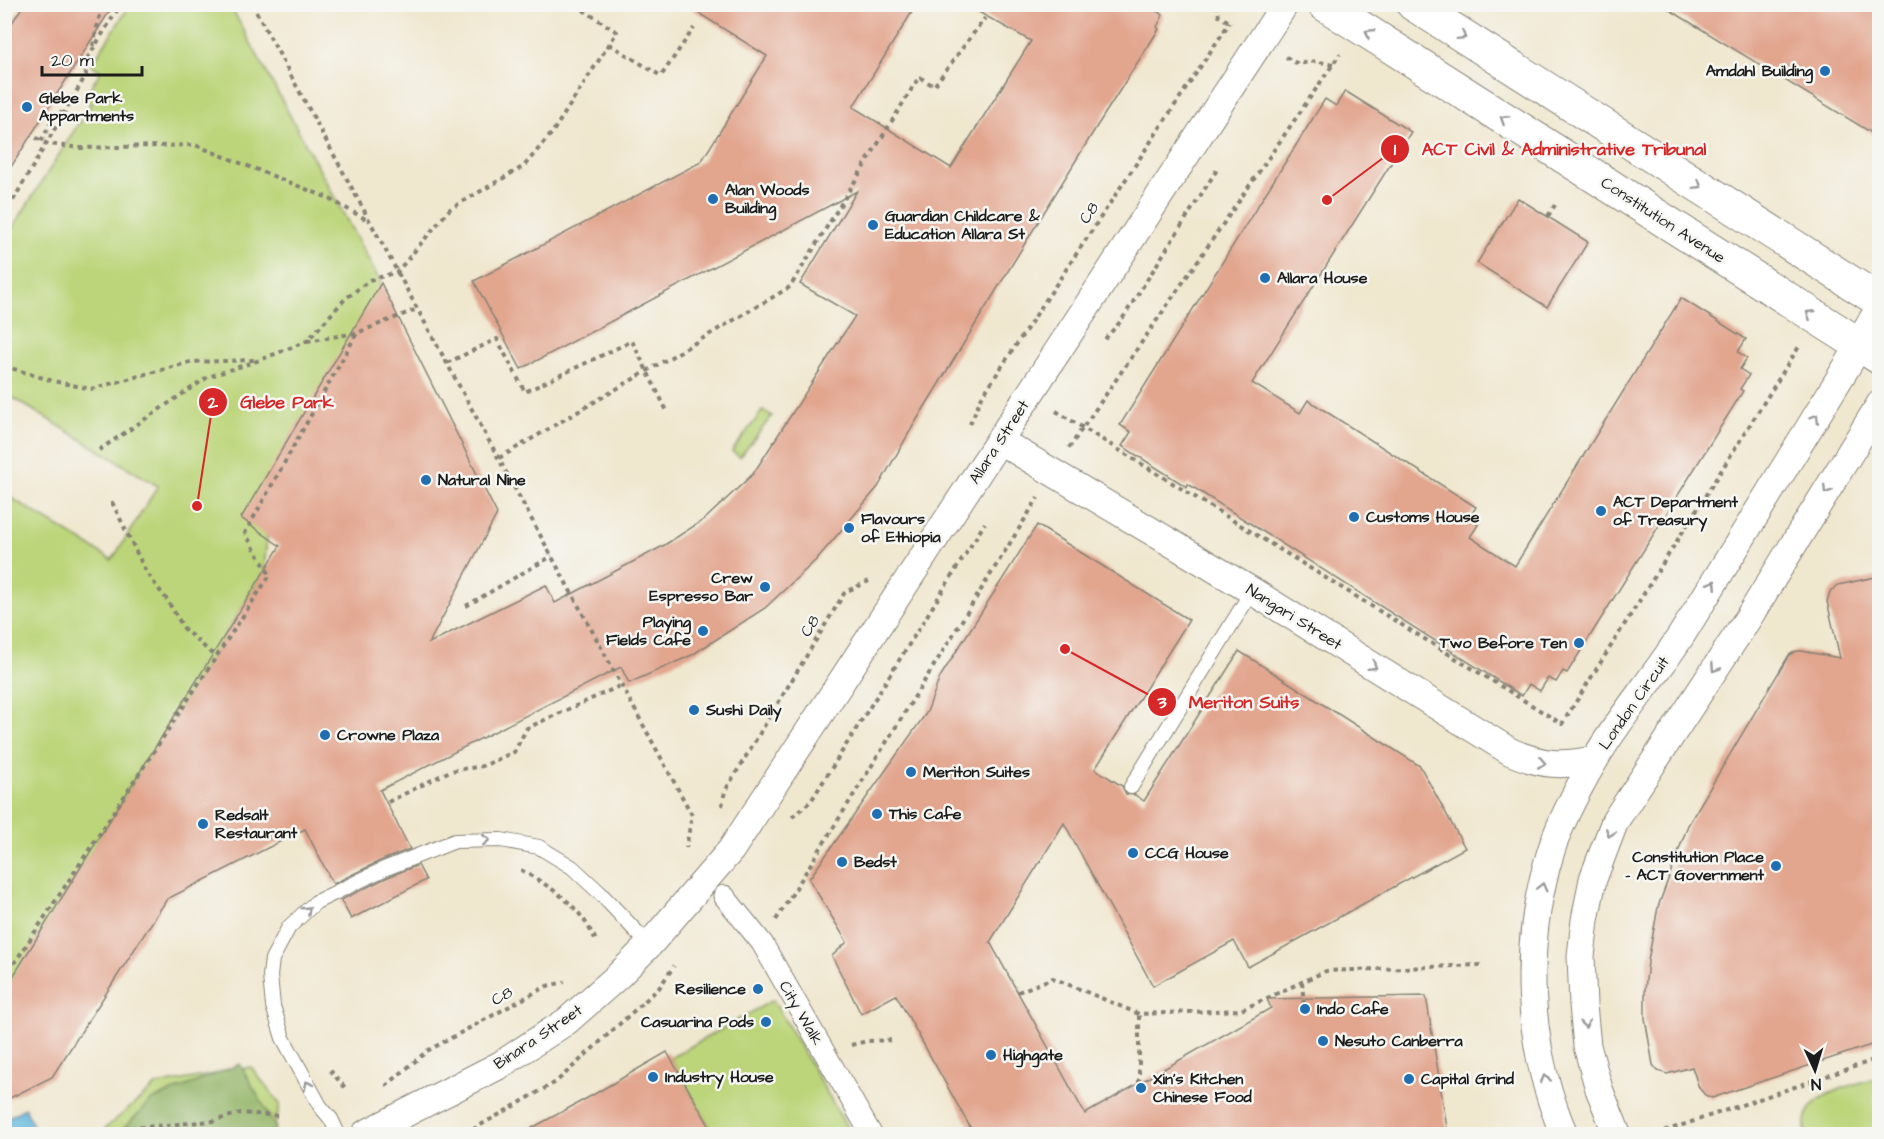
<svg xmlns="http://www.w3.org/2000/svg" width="1884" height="1139" font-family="'Architects Daughter',sans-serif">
  <rect width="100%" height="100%" fill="#f6f6f2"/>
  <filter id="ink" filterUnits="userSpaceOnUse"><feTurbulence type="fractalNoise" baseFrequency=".0167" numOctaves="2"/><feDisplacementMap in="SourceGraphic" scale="12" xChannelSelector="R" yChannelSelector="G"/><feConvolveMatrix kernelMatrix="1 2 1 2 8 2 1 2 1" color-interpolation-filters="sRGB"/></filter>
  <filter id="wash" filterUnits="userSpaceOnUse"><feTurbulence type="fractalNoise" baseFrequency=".008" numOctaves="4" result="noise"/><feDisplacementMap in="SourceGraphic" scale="24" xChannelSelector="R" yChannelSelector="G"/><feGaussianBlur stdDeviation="1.35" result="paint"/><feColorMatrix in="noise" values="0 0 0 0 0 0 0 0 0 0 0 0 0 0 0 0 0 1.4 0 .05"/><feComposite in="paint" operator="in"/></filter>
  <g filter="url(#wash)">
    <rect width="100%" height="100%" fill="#f0e7cf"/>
    <!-- green -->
    <g fill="#bcd57a" stroke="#6c784b" stroke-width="1.5">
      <polygon points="130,5 230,5 381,283 267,536 264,572 5,991 5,494 112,560 158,486 5,393 5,240 91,104 83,99 101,71 91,65"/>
      <polygon points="763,410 772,416 740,457 732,451"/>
      <polygon points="773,1000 851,1134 714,1134 670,1058"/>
      <polygon points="251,1067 280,1104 274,1131 270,1134 100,1134 108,1126 157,1085"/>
      <path d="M1879 1077V1134H1806C1796 1094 1852 1086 1879 1077Z"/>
    </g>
    <!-- forest -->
    <polygon fill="#95b66a" stroke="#586943" stroke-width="1.5" points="240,1064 276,1128 271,1134 118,1134 152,1100"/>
    <!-- water -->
    <polygon fill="#5fb5dc" stroke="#3e687c" stroke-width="1.5" points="25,1108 37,1134 5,1134 5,1119"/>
    <g id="blocks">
      <!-- building -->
      <g fill="#e2a58e">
        <polygon points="24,4 114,4 4,178 4,35"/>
        <polygon points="684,4 917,4 853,107 951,168 1031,41 964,4 1146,4 1163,15 1157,27 1159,29 1097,126 913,426 878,487 816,560 765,608 692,655 629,683 621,667 380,790 410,849 380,861 333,884 305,829 167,899 52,1077 4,1101 4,991 280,546 241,518 381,283 497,514 429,643 546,585 555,603 663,546 705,519 753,474 855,316 800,284 857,191 521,369 474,281 701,162 767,56"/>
        <polygon points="1660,4 1880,4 1880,138"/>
        <polygon points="1345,91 1411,132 1252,383 1300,413 1308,400 1476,507 1469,518 1478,525 1470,537 1515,566 1681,298 1746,339 1738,352 1747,358 1740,369 1749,375 1740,389 1743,391 1567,673 1563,671 1556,682 1548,678 1540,691 1529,684 1522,696 1188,484 1187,487 1122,446 1131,432 1120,425 1325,99 1336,106"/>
        <polygon points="1518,198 1588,242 1547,307 1477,263"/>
        <polygon points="1037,525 1189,620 1095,769 1122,786 1126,794 1135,795 1144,801 1239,651 1420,766 1465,848 1248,967 1234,941 1153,986 1064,823 990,942 1085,1114 1271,1008 1267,999 1426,996 1448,1134 974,1134 896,995 861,1014 832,956 847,942 809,879 927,712 940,677"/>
        <polygon points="1880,576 1880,1042 1712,1098 1705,1095 1699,1088 1692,1067 1667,1074 1658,1071 1653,1065 1645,1018 1645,990 1648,961 1658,907 1688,825 1789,655 1796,651 1802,651 1840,658 1827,601 1830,592 1838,585"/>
        <polygon points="418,865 426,880 351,919 341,900 388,877"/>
        <polygon points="667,1052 714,1134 521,1134 591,1096"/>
      </g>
    </g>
  </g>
  <g filter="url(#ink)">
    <use href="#blocks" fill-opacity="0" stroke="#868276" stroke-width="1.5"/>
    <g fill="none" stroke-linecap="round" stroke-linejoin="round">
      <defs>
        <g id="service">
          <polyline points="1131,787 1252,591"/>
          <polyline points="338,1134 331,1119 320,1106 283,1038 273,1006 270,976 272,959 289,927 316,902 384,869 455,841 501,840 539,847 572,867 600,893 649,945"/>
        </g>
        <polyline id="pedestrian" points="724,896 762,943 871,1134"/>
        <g id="minor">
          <path d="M1000 441 1252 591 1511 752C1542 765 1562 767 1595 759"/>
          <polyline points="365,1134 500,1065 567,1021 618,976 649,945 731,850 1285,4"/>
          <path d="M1564 1134C1526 1045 1522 944 1551 851 1561 820 1577 790 1594 761 1620 716 1656 676 1684 631 1743 536 1801 441 1860 345"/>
          <polyline points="1617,1134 1599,1089 1587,1046 1583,1005 1581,956 1585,920 1593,879 1615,821 1747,620 1880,404"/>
        </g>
        <g id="tertiary">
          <polyline points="1324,4 1860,345"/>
          <polyline points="1413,4 1880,301"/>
        </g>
        <polyline id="secondary" points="1880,313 1860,345 1880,358"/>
      </defs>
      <!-- service casing -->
      <use href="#service" stroke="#868276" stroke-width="16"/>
      <!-- pedestrian casing -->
      <use href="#pedestrian" stroke="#868276" stroke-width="23"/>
      <!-- minor casing -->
      <use href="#minor" stroke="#868276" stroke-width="29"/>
      <!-- tertiary casing -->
      <use href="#tertiary" stroke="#868276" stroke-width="35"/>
      <!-- secondary casing -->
      <use href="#secondary" stroke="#868276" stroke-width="35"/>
      <!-- path -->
      <g stroke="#868276" stroke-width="4" stroke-dasharray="4.5 4.5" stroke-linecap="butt">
        <polyline points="252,4 692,815 686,848"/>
        <polyline points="1217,4 1219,16 1231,23"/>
        <polyline points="609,44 661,76 694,28"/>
        <polyline points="93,46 99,18 107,4"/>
        <polyline points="1286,57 1298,64 1316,61 1333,65"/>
        <polyline points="36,138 48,144 80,148 195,145 326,197 369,221"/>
        <polyline points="41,141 57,111 64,115"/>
        <polyline points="4,216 86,75 85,62 121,4"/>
        <polyline points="1548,216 1555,205"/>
        <polyline points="1105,339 1121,321 1218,168"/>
        <polyline points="307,341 357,333 417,309"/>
        <polyline points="447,363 497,339 525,392 632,341 667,411"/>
        <polyline points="4,366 53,381 91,389 191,362 256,360"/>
        <polyline points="1056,411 1562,724 1800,345"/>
        <polyline points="970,424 981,398 1230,22"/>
        <polyline points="1069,448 1340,54"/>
        <polyline points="99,450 208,377 260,360 307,341 345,299 370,280 397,272 450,209 524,166 552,133 617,32 574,4"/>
        <polyline points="499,458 790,287 919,77 934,86 985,18"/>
        <polyline points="112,502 146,572 167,600 185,630 216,657"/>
        <polyline points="466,606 552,556"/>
        <polyline points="388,802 450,771 483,766 514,752 527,728 622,685"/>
        <polyline points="722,806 725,791 845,592 869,581"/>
        <polyline points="792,817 811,801 985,523"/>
        <path d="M521 870C542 882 566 896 581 916 587 923 591 932 596 940"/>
        <polyline points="776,920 1038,498"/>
        <polyline points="4,979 270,575 245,533 357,333"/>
        <polyline points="1302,982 1304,1007"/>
        <polyline points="1018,992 1053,978 1139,1014 1241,1010 1326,971 1481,965"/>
        <polyline points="851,1045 867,1041 895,1040"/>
        <polyline points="330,1070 347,1090"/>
        <polyline points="1139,1083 1139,1014"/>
        <polyline points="386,1086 427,1051 547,986 565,982"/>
        <polyline points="113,1134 132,1128 213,1121 241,1113 281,1116"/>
        <polyline points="465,1134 556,1082 659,988 674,966"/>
        <polyline points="1656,1134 1880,1058"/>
      </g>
      <!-- service -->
      <use href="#service" stroke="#fff" stroke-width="14"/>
      <!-- pedestrian -->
      <use href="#pedestrian" stroke="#fff" stroke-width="21"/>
      <!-- minor -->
      <use href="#minor" stroke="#fff" stroke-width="27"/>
      <!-- tertiary -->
      <use href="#tertiary" stroke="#fff" stroke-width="33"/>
      <!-- secondary -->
      <use href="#secondary" stroke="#fff" stroke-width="33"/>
    </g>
    <!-- one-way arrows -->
    <defs><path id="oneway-chevron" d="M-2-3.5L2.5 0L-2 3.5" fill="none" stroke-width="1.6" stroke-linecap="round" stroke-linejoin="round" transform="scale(1.5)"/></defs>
    <g stroke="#999">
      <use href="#oneway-chevron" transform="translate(1369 33) rotate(-148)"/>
      <use href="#oneway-chevron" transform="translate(1462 36) rotate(32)"/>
      <use href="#oneway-chevron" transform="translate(1504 119) rotate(-147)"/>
      <use href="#oneway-chevron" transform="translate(1698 185) rotate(32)"/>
      <use href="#oneway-chevron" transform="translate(1810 314) rotate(-148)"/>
      <use href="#oneway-chevron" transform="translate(1815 418) rotate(-58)"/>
      <use href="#oneway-chevron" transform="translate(1827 490) rotate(122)"/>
      <use href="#oneway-chevron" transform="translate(1713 584) rotate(-58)"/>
      <use href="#oneway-chevron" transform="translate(1373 666) rotate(32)"/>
      <use href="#oneway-chevron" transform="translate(1715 668) rotate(123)"/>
      <use href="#oneway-chevron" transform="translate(1542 763) rotate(11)"/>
      <use href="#oneway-chevron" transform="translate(1610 833) rotate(111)"/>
      <use href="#oneway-chevron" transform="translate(486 840) rotate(-1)"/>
      <use href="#oneway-chevron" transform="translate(1542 887) rotate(-76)"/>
      <use href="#oneway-chevron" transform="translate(307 910) rotate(-43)"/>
      <use href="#oneway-chevron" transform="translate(1585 1024) rotate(83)"/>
      <use href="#oneway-chevron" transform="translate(1545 1079) rotate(-105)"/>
      <use href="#oneway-chevron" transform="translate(308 1085) rotate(-118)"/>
    </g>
  </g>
  <!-- markers -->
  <g fill="#1f6fb2" stroke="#f6f6f2" stroke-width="2">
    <circle cx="1825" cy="71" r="6"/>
    <circle cx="27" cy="107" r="6"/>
    <circle cx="713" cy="199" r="6"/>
    <circle cx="873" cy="225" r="6"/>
    <circle cx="1265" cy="278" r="6"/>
    <circle cx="426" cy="480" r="6"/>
    <circle cx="1601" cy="511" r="6"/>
    <circle cx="1354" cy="517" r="6"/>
    <circle cx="849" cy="528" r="6"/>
    <circle cx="765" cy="587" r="6"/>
    <circle cx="703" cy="631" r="6"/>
    <circle cx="1579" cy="643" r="6"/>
    <circle cx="694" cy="710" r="6"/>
    <circle cx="325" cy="735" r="6"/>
    <circle cx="911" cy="772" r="6"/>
    <circle cx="877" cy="814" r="6"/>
    <circle cx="203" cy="824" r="6"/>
    <circle cx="1133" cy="853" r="6"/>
    <circle cx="842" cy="862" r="6"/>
    <circle cx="1776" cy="866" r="6"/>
    <circle cx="758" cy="989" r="6"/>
    <circle cx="1305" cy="1009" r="6"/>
    <circle cx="766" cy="1022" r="6"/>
    <circle cx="1323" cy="1041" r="6"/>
    <circle cx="991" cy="1055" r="6"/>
    <circle cx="653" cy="1077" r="6"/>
    <circle cx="1409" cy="1079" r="6"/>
    <circle cx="1141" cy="1088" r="6"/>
  </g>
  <g text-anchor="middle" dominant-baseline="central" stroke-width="5" stroke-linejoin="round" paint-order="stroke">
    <!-- poi labels -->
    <g font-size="16" font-weight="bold" fill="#1c1c1c" stroke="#f6f6f2" text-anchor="start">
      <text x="1813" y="71" text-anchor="end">Amdahl Building</text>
      <text x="39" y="98">Glebe Park<tspan x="39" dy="18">Appartments</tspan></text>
      <text x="725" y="190">Alan Woods<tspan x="725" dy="18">Building</tspan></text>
      <text x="885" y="216">Guardian Childcare &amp;<tspan x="885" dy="18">Education Allara St</tspan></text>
      <text x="1277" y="278">Allara House</text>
      <text x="438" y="480">Natural Nine</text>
      <text x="1613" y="502">ACT Department<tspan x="1613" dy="18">of Treasury</tspan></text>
      <text x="1366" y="517">Customs House</text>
      <text x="861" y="519">Flavours<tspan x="861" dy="18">of Ethiopia</tspan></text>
      <text x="753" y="578" text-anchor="end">Crew<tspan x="753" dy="18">Espresso Bar</tspan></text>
      <text x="691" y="622" text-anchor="end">Playing<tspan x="691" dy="18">Fields Cafe</tspan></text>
      <text x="1567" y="643" text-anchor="end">Two Before Ten</text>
      <text x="706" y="710">Sushi Daily</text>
      <text x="337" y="735">Crowne Plaza</text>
      <text x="923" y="772">Meriton Suites</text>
      <text x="889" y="814">This Cafe</text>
      <text x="215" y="815">Redsalt<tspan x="215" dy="18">Restaurant</tspan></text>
      <text x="1145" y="853">CCG House</text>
      <text x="1764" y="857" text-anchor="end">Constitution Place<tspan x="1764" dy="18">- ACT Government</tspan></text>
      <text x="854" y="862">Bedst</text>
      <text x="746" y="989" text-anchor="end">Resilience</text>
      <text x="1317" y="1009">Indo Cafe</text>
      <text x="754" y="1022" text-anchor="end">Casuarina Pods</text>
      <text x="1335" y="1041">Nesuto Canberra</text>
      <text x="1003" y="1055">Highgate</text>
      <text x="665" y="1077">Industry House</text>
      <text x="1153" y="1079">Xin's Kitchen<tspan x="1153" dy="18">Chinese Food</tspan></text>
      <text x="1421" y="1079">Capital Grind</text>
    </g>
    <!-- street labels -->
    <g font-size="16" fill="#1c1c1c" stroke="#f6f6f2">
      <text transform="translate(1089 213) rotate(-57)">C8</text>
      <text transform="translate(1663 220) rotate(33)">Constitution Avenue</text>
      <text transform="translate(999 442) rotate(-57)">Allara Street</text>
      <text transform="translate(1294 617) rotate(32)">Nangari Street</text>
      <text transform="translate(810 626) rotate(-59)">C8</text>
      <text transform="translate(1634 703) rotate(-55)">London Circuit</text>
      <text transform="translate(502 996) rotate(-29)">C8</text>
      <text transform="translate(801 1013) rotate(60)">City Walk</text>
      <text transform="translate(538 1037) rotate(-34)">Binara Street</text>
    </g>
  </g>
  <!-- callouts -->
  <path fill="none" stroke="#d62828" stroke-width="2" d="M1327 200L1395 149M197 506L213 402M1065 649L1162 702"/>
  <g fill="#d62828" stroke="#f6f6f2" stroke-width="2">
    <circle cx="1327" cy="200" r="6"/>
    <circle cx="197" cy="506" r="6"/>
    <circle cx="1065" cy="649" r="6"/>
    <circle cx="1395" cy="149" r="15"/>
    <circle cx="213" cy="402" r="15"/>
    <circle cx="1162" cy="702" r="15"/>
  </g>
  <g font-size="18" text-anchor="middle" font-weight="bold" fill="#fff">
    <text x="1395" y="155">1</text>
    <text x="213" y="408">2</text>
    <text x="1162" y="708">3</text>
  </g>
  <g font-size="18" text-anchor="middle" font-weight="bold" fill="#d62828" stroke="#f6f6f2" stroke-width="5" stroke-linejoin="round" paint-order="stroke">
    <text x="1564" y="155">ACT Civil &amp; Administrative Tribunal</text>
    <text x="287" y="408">Glebe Park</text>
    <text x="1244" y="708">Meriton Suits</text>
  </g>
  <!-- margin -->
  <rect width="1884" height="1139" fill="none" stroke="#f6f6f2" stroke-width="24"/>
  <!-- north arrow -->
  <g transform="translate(1815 1070) rotate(176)" stroke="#f6f6f2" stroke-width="4.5" paint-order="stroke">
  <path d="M0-4.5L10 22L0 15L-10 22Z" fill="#1c1c1c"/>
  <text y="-9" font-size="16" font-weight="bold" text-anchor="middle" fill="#1c1c1c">N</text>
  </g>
  <!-- scale -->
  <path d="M42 66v9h100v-9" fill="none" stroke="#1c1c1c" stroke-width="3"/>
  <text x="51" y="66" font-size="18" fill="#1c1c1c" stroke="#f6f6f2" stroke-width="4.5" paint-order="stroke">20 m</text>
</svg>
